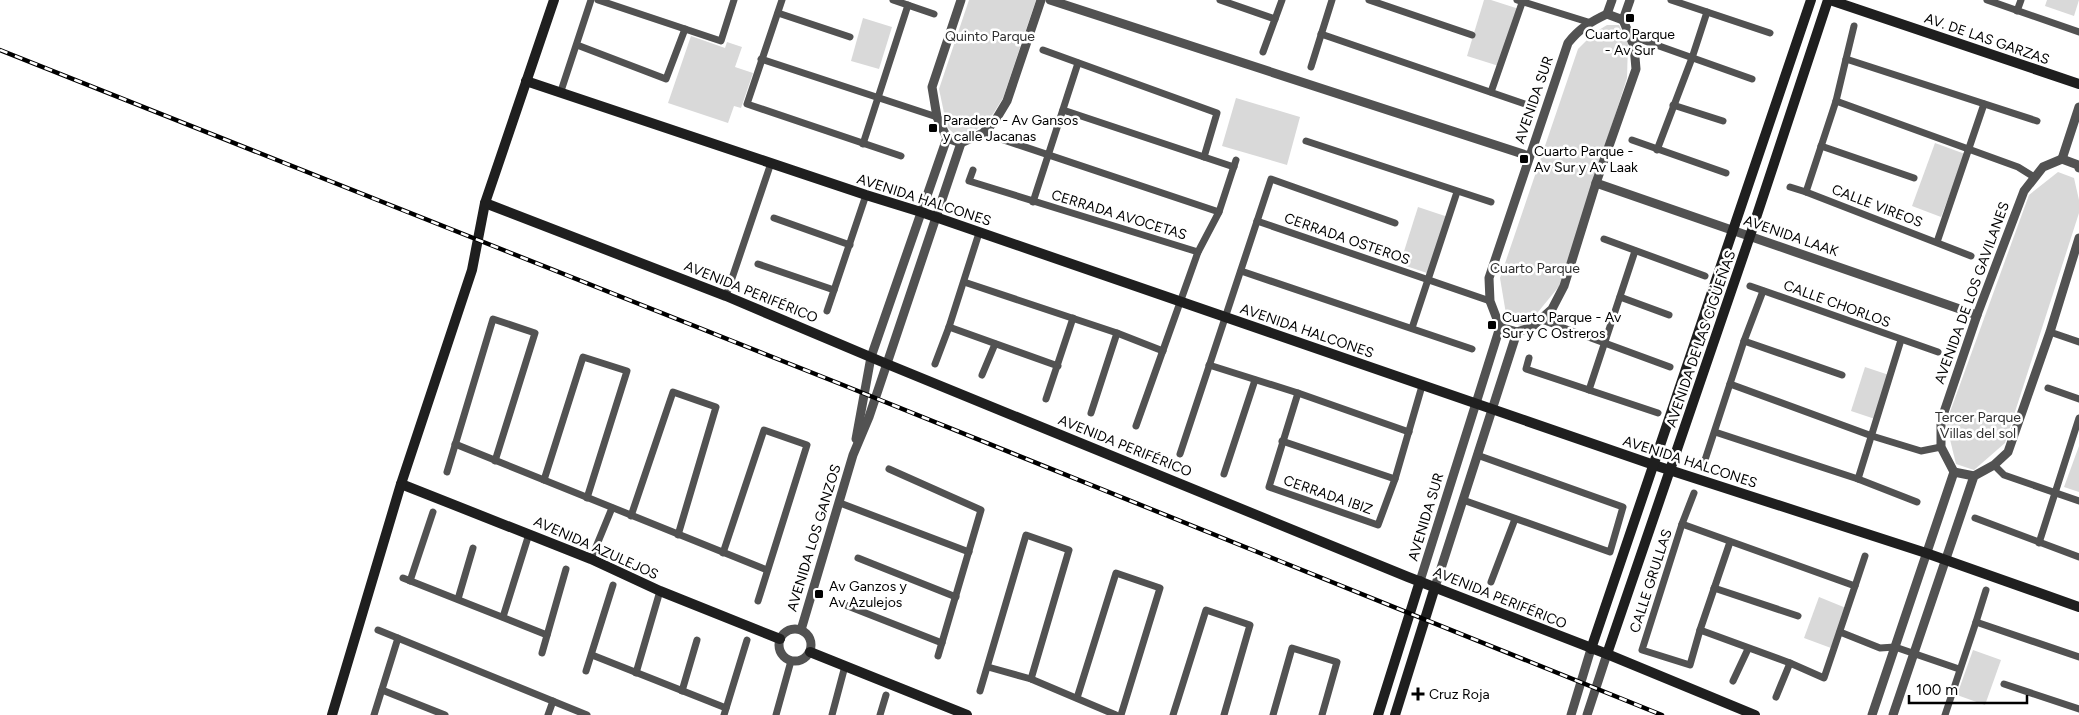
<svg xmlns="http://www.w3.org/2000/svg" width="2079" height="715" font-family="Figtree,sans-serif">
  <rect width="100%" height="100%" fill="#fff"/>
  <!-- green -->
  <g fill="#d9d9d9">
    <path d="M969,0h67l-33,98 -10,16 -20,19 -7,3 -12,-2 -7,-7 -8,-38z"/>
    <path d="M1484,0h7l28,9 -17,58 -35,-11z"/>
    <path d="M2047,0h32l-5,16 -29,-10z"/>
    <path d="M863,18l29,9 -13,42 -28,-8z"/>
    <path d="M1607,25h12l9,18 -1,35 -66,206 -32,39 -8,3 -9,-3 -6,-9 -6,-36 78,-229 16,-16z"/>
    <path d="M691,36l34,12 2,-6 15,5 -7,20 18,6 -12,35 -7,-2 -6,17 -60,-20z"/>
    <path d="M1236,98l64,19 -13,48 -65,-19z"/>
    <path d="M1935,143l30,11 -24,63 -29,-11z"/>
    <path d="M2058,172l16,6 5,22v13l-74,230 -31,27 -18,-6 -10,-41 83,-228z"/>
    <path d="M1418,207l30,10 -18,57 -30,-10z"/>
    <path d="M1865,367l27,9 -14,44 -27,-9z"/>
    <path d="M2079,446v46l-15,-5z"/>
    <path d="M1819,597l27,11 -15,40 -27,-10z"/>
    <path d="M1973,650l28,10 -16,45 -28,-10z"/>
  </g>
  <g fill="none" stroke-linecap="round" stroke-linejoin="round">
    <!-- minor -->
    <g stroke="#525252" stroke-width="7">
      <path d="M598,0l123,41 13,-41"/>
      <path d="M782,0l-35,104 154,52"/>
      <path d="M893,0l41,14"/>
      <path d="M1220,0l55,19"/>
      <path d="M1369,0l103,35"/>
      <path d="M1517,0l71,22"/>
      <path d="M1671,0l99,33"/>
      <path d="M1987,0l92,32"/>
      <path d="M2017,11l4,-11"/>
      <path d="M778,13l72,24"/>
      <path d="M1321,34l204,70"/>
      <path d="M1631,36l121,43"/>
      <path d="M577,45l89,34 19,-50"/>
      <path d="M1043,50l174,63 -13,44"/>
      <path d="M1263,52l19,-52"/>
      <path d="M761,59l176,58"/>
      <path d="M1846,59l8,-33"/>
      <path d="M1311,67l21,-67"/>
      <path d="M561,91l30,-91"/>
      <path d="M1491,92l32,-92"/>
      <path d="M1836,101l182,66 16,10"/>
      <path d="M1673,105l50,16"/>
      <path d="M1063,110l171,57"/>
      <path d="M983,133l236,79"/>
      <path d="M1632,140l94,33"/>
      <path d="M1306,141l185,61"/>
      <path d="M863,144l45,-139"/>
      <path d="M1821,146l93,32"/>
      <path d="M1657,150l35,-92 15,-46"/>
      <path d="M973,170l-4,11 229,71"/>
      <path d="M1790,187l16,5"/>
      <path d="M1033,202l45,-139"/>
      <path d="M774,218l76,27"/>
      <path d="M1257,221l233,80"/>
      <path d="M1604,239l101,37"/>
      <path d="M1937,242l47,-138"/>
      <path d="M1971,256l-165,-64 30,-91 10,-42 191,62"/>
      <path d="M758,264l76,26"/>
      <path d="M1241,271l231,78"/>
      <path d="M964,282l153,51 46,18"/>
      <path d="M1750,286l188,66"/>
      <path d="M726,296l45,-133"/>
      <path d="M1620,297l49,18"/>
      <path d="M827,311l39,-116"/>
      <path d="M1542,320l128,47"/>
      <path d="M949,327l109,39"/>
      <path d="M1412,328l45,-136"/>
      <path d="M2050,332l29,10"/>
      <path d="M1744,341l98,34"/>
      <path d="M1529,358l-3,11 132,44"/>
      <path d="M935,364l14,-37 30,-94"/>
      <path d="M1209,365l89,28 111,39"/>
      <path d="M982,375l13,-31"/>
      <path d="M1730,384l142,52 49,15 20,-4"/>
      <path d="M2048,388l31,11"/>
      <path d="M1589,390l46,-139"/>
      <path d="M1298,393l-29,94 109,38 17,-46 27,-93"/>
      <path d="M1046,399l27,-81"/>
      <path d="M1091,413l26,-80"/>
      <path d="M1136,426l62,-174 21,-40 17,-52"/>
      <path d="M1715,432l143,47 59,23"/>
      <path d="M1282,441l113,38"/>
      <path d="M455,444l312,126"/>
      <path d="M1180,454l91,-275 124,44"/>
      <path d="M1704,463l40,-122 19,-50"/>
      <path d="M1994,465l10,10 75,26"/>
      <path d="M889,469l92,41 -43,146"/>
      <path d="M447,472l46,-153 42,14 -40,128"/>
      <path d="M1224,474l31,-94"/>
      <path d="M1858,479l43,-139"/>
      <path d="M544,480l39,-123 44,14 -40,127"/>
      <path d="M1463,500l147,52 13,-45 -146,-52"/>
      <path d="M840,503l129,49"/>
      <path d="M631,516l42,-124 43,15 -38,128"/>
      <path d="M1975,518l104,39"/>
      <path d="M1682,524l173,62 -31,92 -34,-15 -90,-33 -10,35 -48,-15z"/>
      <path d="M1682,524l12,-31"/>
      <path d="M2039,543l40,-125"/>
      <path d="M723,553l41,-123 43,15 -49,156"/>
      <path d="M858,558l98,39"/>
      <path d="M591,559l21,-51"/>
      <path d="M403,578l144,57"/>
      <path d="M410,581l23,-69"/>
      <path d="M1491,582l24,-63"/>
      <path d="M1855,586l10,-30"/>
      <path d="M1714,588l84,28"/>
      <path d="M458,599l15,-51"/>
      <path d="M835,601l107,42"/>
      <path d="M503,617l26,-83"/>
      <path d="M1976,622l10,-32"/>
      <path d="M378,630l209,85"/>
      <path d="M1700,630l30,-88"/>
      <path d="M1840,632l40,16 15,-1 64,22"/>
      <path d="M542,653l24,-84"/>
      <path d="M592,655l134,53"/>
      <path d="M988,667l43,12 85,36"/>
      <path d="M586,671l27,-86"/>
      <path d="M636,673l24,-82"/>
      <path d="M1733,681l15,-32"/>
      <path d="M2004,684l75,25"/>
      <path d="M382,690l63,25"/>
      <path d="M682,691l15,-51"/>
      <path d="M980,691l46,-156 43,15 -38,129"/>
      <path d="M1776,697l14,-34"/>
      <path d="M1077,698l39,-125 44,15 -39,127"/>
      <path d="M374,715l24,-77"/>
      <path d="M548,715l5,-14"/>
      <path d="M724,715l23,-75"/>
      <path d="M776,715l15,-54"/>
      <path d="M832,715l13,-49"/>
      <path d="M880,715l6,-20"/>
      <path d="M1173,715l33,-105 44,15 -26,90"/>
      <path d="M1273,715l19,-67 45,14 -15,53"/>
      <path d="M1945,715l31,-93 103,35"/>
    </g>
    <!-- tertiary -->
    <g stroke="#525252" stroke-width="9">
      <path d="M961,0l-29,87 5,30 10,21 14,5 22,-10 12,-12 12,-20 34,-101"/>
      <path d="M1050,0l479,156"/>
      <path d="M1607,14l5,-14"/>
      <path d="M2062,159l17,-52"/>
      <path d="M1596,183l381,132"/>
      <path d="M1500,327l17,5 15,-5 20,-18 12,-23 32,-103 40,-114 -2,-23 -11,-26 7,-20"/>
      <path d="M856,439l15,-82 76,-219"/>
      <path d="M1954,472l20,4"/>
      <path d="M1420,581l80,-254 -10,-26 -1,-23 79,-235c11,-14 22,-21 39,-29l16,6"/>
      <path d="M1435,587l82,-255"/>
      <circle cx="795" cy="645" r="16"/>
      <path d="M801,630l52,-175 16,-38 92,-274"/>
      <path d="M1571,715l20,-66"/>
      <path d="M1587,715l20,-61"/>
      <path d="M1872,715l82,-243 -13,-25v-26l36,-106 47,-124 19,-24 19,-8 16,6 1,3"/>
      <path d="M1893,715l81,-239 20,-11 14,-13 42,-120 29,-94"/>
    </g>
    <!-- secondary -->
    <g stroke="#1f1f1f" stroke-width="10">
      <path d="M1830,0l249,84"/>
      <path d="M526,81l340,114 55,17 733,253 272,88 153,54"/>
      <path d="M485,203l241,93 161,68 521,213 199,77 148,61"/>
      <path d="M401,484l190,75 69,32 120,48"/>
      <path d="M1591,649l220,-649"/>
      <path d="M810,652l157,63"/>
      <path d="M1607,654l143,-418 78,-236"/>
      <path d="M332,715l69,-231 71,-214 13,-67 69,-203"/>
      <path d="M1378,715l42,-134"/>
      <path d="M1395,715l40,-128"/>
    </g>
    <!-- rail casing -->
    <g stroke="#000" stroke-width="4.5">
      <path id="rail" d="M0,50l843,335 819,330"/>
    </g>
    <!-- rail -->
    <use href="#rail" stroke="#fff" stroke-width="2.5" stroke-dasharray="8" stroke-linecap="butt"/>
  </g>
  <!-- markers -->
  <g fill="#000" stroke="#fff" stroke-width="2">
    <rect x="1625" y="13" width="10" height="10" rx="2.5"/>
    <rect x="928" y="123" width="10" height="10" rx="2.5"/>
    <rect x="1519" y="154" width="10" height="10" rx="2.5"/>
    <rect x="1487" y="320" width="10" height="10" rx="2.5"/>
    <rect x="814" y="589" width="10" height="10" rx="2.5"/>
    <path d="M1415.5 686.5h5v5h5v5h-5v5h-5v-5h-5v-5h5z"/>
  </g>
  <g text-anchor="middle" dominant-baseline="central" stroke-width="5" stroke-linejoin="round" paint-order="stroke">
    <!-- poi labels -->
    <g font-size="14" fill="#000" stroke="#fff" text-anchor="start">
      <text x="1630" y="34" text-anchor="middle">Cuarto Parque<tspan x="1630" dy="16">- Av Sur</tspan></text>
      <text x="943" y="120">Paradero - Av Gansos<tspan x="943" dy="16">y calle Jacanas</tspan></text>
      <text x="1534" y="151">Cuarto Parque -<tspan x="1534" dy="16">Av Sur y Av Laak</tspan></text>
      <text x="1502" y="317">Cuarto Parque - Av<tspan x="1502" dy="16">Sur y C Ostreros</tspan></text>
      <text x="829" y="586">Av Ganzos y<tspan x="829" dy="16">Av Azulejos</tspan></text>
      <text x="1429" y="694">Cruz Roja</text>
    </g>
    <!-- park labels -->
    <g font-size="14" fill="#303030" stroke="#fff">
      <text x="990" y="36">Quinto Parque</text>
      <text x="1535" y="268">Cuarto Parque</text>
      <text x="1978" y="417">Tercer Parque<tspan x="1978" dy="16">Villas del sol</tspan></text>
    </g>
    <!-- street labels -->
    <g font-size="14" fill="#000" stroke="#fff">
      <text transform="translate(1987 39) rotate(19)">AV. DE LAS GARZAS</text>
      <text transform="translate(1534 100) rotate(-71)">AVENIDA SUR</text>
      <text transform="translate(924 200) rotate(18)">AVENIDA HALCONES</text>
      <text transform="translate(1877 206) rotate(21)">CALLE VIREOS</text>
      <text transform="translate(1119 215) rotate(17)">CERRADA AVOCETAS</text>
      <text transform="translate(1791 236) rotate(19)">AVENIDA LAAK</text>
      <text transform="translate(1347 239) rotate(19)">CERRADA OSTEROS</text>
      <text transform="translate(751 292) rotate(22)">AVENIDA PERIFÉRICO</text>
      <text transform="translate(1972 293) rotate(-70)">AVENIDA DE LOS GAVILANES</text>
      <text transform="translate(1837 304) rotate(20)">CALLE CHORLOS</text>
      <text transform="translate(1307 331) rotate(19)">AVENIDA HALCONES</text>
      <text transform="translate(1701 339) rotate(-71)">AVENIDA DE LAS CIGÜEÑAS</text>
      <text transform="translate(1125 446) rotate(22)">AVENIDA PERIFÉRICO</text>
      <text transform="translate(1690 462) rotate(18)">AVENIDA HALCONES</text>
      <text transform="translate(1328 495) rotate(19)">CERRADA IBIZ</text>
      <text transform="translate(1426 517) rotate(-73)">AVENIDA SUR</text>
      <text transform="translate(814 538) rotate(-73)">AVENIDA LOS GANZOS</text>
      <text transform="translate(596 548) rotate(24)">AVENIDA AZULEJOS</text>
      <text transform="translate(1651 581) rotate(-72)">CALLE GRULLAS</text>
      <text transform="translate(1500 598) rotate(22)">AVENIDA PERIFÉRICO</text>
    </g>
  </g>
  <!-- scale -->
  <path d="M1909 695v8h118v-8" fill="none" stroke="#000000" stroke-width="2.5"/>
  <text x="1916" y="695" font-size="15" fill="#000000" stroke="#ffffff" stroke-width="4" paint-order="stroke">100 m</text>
</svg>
